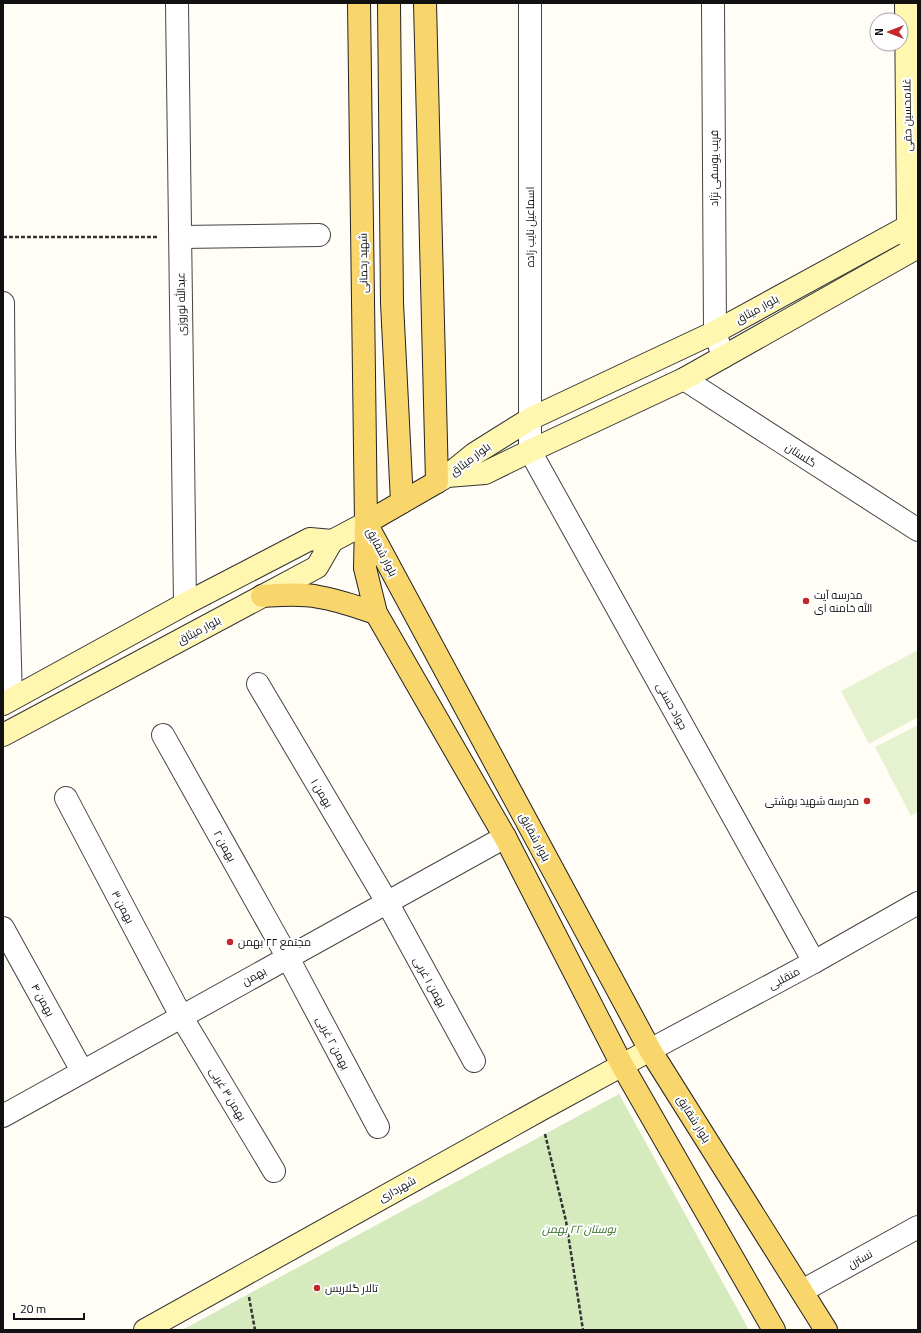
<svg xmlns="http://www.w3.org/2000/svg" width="921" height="1333" font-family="Georgia,Cairo,serif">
  <rect width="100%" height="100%" fill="#fffdf5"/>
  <!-- green -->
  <path fill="#d5ebbd" d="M619,1094l130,236h-567z"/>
  <!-- pitch -->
  <g fill="#e6f2cf">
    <path d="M918,650v67l-49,27 -28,-53z"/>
    <path d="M918,725v87l-7,4 -36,-69z"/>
  </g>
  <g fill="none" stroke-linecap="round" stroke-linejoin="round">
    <!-- minor casing -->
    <g stroke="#444" stroke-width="24">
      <g id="minor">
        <path d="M177,3l8,601"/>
        <path d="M530,3v448l284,511"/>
        <path d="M713,3l2,329 8,25"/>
        <path d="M181,237l138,-2"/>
        <path d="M3,303l1,144 7,252"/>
        <path d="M258,684l129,218 87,159"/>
        <path d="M163,735l125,223 90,169"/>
        <path d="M66,798l115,218 93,155"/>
        <path d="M3,928l79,143"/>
        <path d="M3,1116l502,-279"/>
        <path d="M802,1291l116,-64"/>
      </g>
    </g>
    <!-- tertiary casing -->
    <g stroke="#444" stroke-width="24">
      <g id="tertiary">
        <path d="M684,379l234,151"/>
        <path d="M650,1050l164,-88 104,-59"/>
      </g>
    </g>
    <!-- secondary casing -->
    <g stroke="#333" stroke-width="24">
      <g id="secondary">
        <path d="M906,3l2,224 2,13"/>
        <path d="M447,476l38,-3 45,-22 154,-72 234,-132"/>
        <path d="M437,482l10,-6 27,-22 56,-35 185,-87 203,-111"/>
        <path d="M332,541l34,-18"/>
        <path d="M3,704l182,-100 125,-65 22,2"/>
        <path d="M3,735l314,-168 15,-26"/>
        <path d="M145,1330l395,-220 110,-60"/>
      </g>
    </g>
    <!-- primary casing -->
    <g stroke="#222" stroke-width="24">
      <g id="primary">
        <path d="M359,3l7,520 -1,45 11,45 129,224 117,228 152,265"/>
        <path d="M389,3l3,300 10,199"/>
        <path d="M366,523l71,-41 -12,-479"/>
        <path d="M367,525l283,525 176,280"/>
        <path d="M262,596c19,-1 38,-3 57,1 19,3 38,10 57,16"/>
      </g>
    </g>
    <!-- path -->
    <g stroke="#333" stroke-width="2.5" stroke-dasharray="4 2" stroke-linecap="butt">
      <path d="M3,237h155"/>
      <path d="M545,1134l21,87 17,109"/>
      <path d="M249,1297l6,33"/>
    </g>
    <!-- minor -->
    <use href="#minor" stroke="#fff" stroke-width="22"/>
    <!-- tertiary -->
    <use href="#tertiary" stroke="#fff" stroke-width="22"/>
    <!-- secondary -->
    <use href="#secondary" stroke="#fff6b0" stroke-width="22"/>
    <!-- primary -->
    <use href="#primary" stroke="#f9d66b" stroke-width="22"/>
  </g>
  <!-- markers -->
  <g fill="#c4262e" stroke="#fff" stroke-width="1.5">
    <circle cx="806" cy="601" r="4"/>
    <circle cx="867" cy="801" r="4"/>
    <circle cx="230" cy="942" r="4"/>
    <circle cx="317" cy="1288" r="4"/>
  </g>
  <g text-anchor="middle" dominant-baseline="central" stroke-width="4" stroke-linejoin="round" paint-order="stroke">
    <!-- street labels -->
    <g font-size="11" fill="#111" stroke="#fff">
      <text transform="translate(907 115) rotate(-91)">غلامحسین حقی</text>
      <text transform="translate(714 168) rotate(-90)">فریب یوسفی نژاد</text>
      <text transform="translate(530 227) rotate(-90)">اسماعیل نایب زاده</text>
      <text transform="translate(363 263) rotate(-91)">شهید رحمانی</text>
      <text transform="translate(181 304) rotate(-91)">عبدالله نوروزی</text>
      <text transform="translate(757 309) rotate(-29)">بلوار میثاق</text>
      <text transform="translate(801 455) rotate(33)">گلستان</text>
      <text transform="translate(470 459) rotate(-37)">بلوار میثاق</text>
      <text transform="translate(382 552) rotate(62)">بلوار شقایق</text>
      <text transform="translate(199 630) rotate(-28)">بلوار میثاق</text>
      <text transform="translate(672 706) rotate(61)">جواد حسنی</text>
      <text transform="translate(322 793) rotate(59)">بهمن ۱</text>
      <text transform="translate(535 837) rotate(62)">بلوار شقایق</text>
      <text transform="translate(225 846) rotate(61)">بهمن ۲</text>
      <text transform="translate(123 907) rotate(62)">بهمن ۳</text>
      <text transform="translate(254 976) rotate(-29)">بهمن</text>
      <text transform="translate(784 978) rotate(-28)">منقلبی</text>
      <text transform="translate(430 982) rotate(61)">بهمن ۱ غربی</text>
      <text transform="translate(43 1000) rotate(61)">بهمن ۴</text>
      <text transform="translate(333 1043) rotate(62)">بهمن ۲ غربی</text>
      <text transform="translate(228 1094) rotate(59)">بهمن ۳ غربی</text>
      <text transform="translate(694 1119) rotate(58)">بلوار شقایق</text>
      <text transform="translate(397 1189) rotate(-29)">شهرداری</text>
      <text transform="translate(860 1259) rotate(-29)">نسترن</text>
    </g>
    <!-- poi labels -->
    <g font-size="11" fill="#111" stroke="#fff" text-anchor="start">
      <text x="814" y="595">مدرسه آیت<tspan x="814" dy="13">الله خامنه ای</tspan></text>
      <text x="859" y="801" text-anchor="end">مدرسه شهید بهشتی</text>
      <text x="238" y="942">مجتمع ۲۲ بهمن</text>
      <text x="325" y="1288">تالار گلاریس</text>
    </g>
    <!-- park labels -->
    <g font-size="11" font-style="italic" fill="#2f6b1f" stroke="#fff">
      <text x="579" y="1229">بوستان ۲۲ بهمن</text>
    </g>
  </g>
  <!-- border -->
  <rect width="921" height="1333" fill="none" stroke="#111111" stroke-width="8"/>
  <!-- north arrow -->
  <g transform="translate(889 32) rotate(270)"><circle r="19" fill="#ffffff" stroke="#a0a0a0"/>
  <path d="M0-3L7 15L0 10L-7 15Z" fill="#c4262e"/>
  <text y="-6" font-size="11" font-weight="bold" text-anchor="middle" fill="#111111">N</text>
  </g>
  <!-- scale -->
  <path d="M14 1313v6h70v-6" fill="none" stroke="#111111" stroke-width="2"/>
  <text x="20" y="1313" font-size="12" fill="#111111" stroke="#ffffff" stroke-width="3" paint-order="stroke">20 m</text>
</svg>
